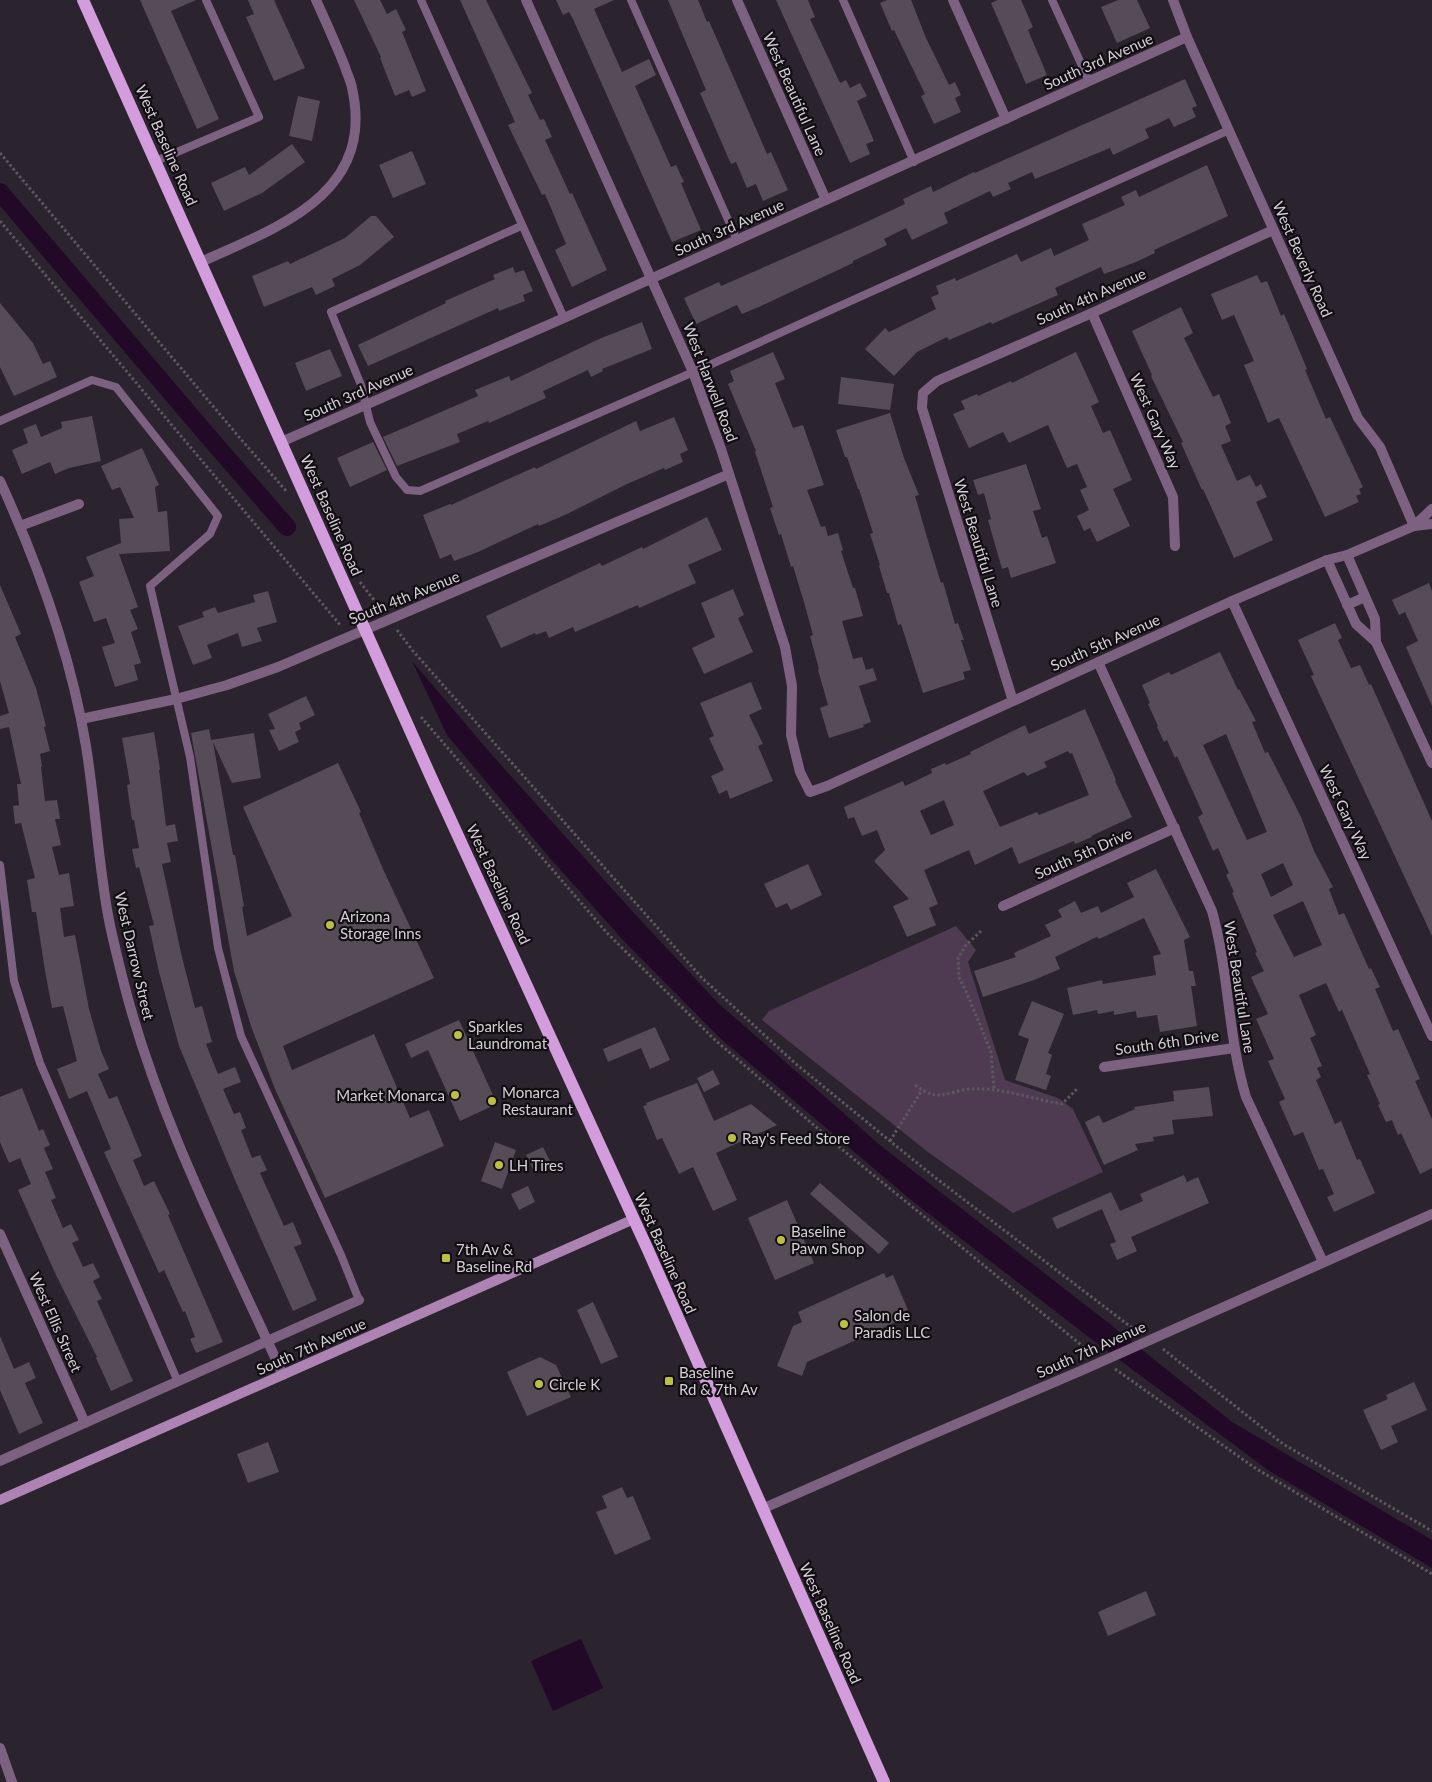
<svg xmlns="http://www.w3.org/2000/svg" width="1432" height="1782" font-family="Lato,sans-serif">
  <rect width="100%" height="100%" fill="#2b232d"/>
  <!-- green -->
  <path fill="#4e3b52" d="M956,926l20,24 -8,12 37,118 53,18 15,11 30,63 -90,41 -85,-61 -166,-132 7,-9z"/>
  <!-- water -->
  <g fill="#220927">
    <path d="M412,661l80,94 140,156 86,92 163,143 230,179 121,97 200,118v28l-164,-98 -174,-129 -183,-141 -191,-162 -97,-98 -74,-83 -102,-122z"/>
    <path d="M581,1639l22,49 -50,23 -22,-50z"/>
  </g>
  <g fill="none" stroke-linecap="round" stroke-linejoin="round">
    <!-- canal -->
    <path stroke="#220927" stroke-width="18" d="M0,192l214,251 73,84"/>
  </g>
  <!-- building -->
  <g fill="#564c58" fill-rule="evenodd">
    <path d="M140,0h56l-25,11 48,108 -22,10z"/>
    <path d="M248,0h26l31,68 -31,13 -28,-64 8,-3z"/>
    <path d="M354,0h26l7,14 9,-5 10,21 -4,2 24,59 -14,6 -3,-7 -14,6 -15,-38 1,-1z"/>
    <path d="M460,0h26l46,93 -4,2 12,25 4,-1 8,18 -7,3 25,54 2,-1 35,77 -35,17 -17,-37 11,-6 -21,-50 -3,1 -34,-70 7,-3z"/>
    <path d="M556,0h58l-20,9 28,63 27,-13 7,16 -21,11 36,81 5,-2 8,17 -3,1 20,47 -29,12 -99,-223 -4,-7 -6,3z"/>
    <path d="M668,0h30l9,22 2,-1 58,133 4,-2 17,38 -25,11 -7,-17 -9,4 -11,-26 -5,2 -31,-71 6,-3z"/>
    <path d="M776,0h32l7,17 -5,2 30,64 6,-3 4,8 10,-5 7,13 -10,5 17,40 -8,3 4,10 -20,9z"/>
    <path d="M887,0h24l15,38 23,47 6,-3 6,13 -6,3 6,14 -27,12 -13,-28 4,-2 -31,-64 -2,1 -12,-28z"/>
    <path d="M998,0h23l12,27 -5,3 19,45 -21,9 -35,-81z"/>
    <path d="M1118,0h19l13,28 -33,15 -16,-36z"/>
    <path d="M1185,79l12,27 -5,2 4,9 -22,10 -5,-9 -12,6 -12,5 4,9 -36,17 -3,-7 -75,31 -3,-7 -24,11 3,6 -18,8 -3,-6 -46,22 4,10 -36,17 -6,-12 -22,11 3,6 -34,16v2l-92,43 -19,8 -5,-9 -41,19 -12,-26 35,-16 2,4 139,-61 45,-21 -2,-5 28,-13 2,6 41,-20 1,1z"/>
    <path d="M298,96l22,5 -8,40 -23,-5z"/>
    <path d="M292,144l13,18 -43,31 -38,18 -13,-28 34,-16 4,8z"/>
    <path d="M412,151l14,33 -33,14 -14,-33z"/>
    <path d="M1207,165l21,51 -74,34 1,3 -19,9 -32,12 -3,-7 -46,21 3,7 -66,29 -1,-2 -42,18 -2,-3 -30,15 -23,24 -29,-27 20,-21 4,4 47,-23 -5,-12 8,-3 -3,-8 19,-8 1,3 61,-27 4,8 30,-14 3,8 35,-16 -7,-16 43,-19 -4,-8 15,-7 3,7z"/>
    <path d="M371,216h5l18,21 -34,28 -28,14 3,7 -19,9 -4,-8 -48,20 -12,-31 36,-15 2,3 55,-26z"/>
    <path d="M513,267l2,6 9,-3 9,21 -10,4 2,6 -26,10 -1,-3 -130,58 -10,-21 88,-42 -1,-2 50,-22 -2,-4z"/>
    <path d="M1257,275l4,8 6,-2 14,35 3,-2 23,55 -2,1 21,49 4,-2 33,70 -4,2 2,5 -5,2 3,6 -34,15 -46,-99 -11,5 -24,-58 10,-4 -20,-46 -12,5 -11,-26z"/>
    <path d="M0,303l33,40 10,21 7,-3 7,16 -43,19 -14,-29z"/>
    <path d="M1181,307l12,26 -9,5 29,59 6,-3 12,29 -6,3 6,15 -10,4 16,36 13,-6 6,12 5,-3 6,13 -11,5 17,38 -39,18 -31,-69 -1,1 -21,-47 2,-1 -32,-66 1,-1 -20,-44z"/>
    <path d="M642,322l10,27 -50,20 1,2 -12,6 -3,-7 -45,21 3,7 -57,25 -1,-2 -31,13 3,8 -63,24 -14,-29 95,-41 -3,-6 34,-14 2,5 88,-42z"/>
    <path d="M330,349l12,27 -36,15 -11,-28z"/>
    <path d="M773,352l12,27 -10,4 18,45 10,-3 21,60 -17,5 14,37 4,-1 3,10 10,-3 5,17 -2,1 12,37h2l8,28 -21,5 11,38 9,-2 4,13 7,-2 4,12 -18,6 12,36 -8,3 1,2 -35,11 -9,-30 8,-3 -10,-35 1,-1 -9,-33 3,-1 -9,-33 -11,-36 -2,1 -10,-33 -2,1 -9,-27 3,-1 -18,-55 1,-1 -28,-67 6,-3 -4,-10z"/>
    <path d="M1076,352l23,50 -8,4 12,27 7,-3 22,50 -19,9 17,37 -33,16 -7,-14 -6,3 -7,-15 12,-6 -9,-20 7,-3 -10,-23 -10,4 -19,-43 -39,18 -6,-11 -34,16 -16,-34 12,-5 -4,-8 16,-7 1,2 33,-15 1,2z"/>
    <path d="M841,377l53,7 -4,26 -52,-6z"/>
    <path d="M890,413l14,45 15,37 -4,1 14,48 12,39 2,-1 12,42 3,-1 6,17h-3l10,30 -8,2 2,7 -42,14 -22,-69 -3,1 -9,-32h-2l-8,-27 1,-1 -10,-31 3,-1 -14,-44h-1l-11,-32h-2l-9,-27z"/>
    <path d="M92,416l9,45 -32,7 -14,6 -5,-12 -28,12 -10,-24 16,-7 -5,-14 13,-5 5,13 21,-9 -1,-6z"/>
    <path d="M674,417l14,33 -8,4 3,8 -18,8 -1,-2 -37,16 -62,31 -26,11 -1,-2 -60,28 -24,9 -3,-7 -11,5 -17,-44 27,-11 1,1 84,-38 1,2 100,-48 4,10z"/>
    <path d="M373,442l14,28 -37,17 -13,-29z"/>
    <path d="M142,448l17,37 -4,2 3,25 9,-1 3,40 -51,3 19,53 -8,3 8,19 -7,3 10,31 -7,2 4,15 -23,7 -13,-40 13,-4 -9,-25 -12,4 -15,-40 15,-6 -8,-19 35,-14 -2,-24 15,-1 -14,-31 -8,3 -11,-24z"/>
    <path d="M1026,464l15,45 -8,2 9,27 5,-2 9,27 -45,15 -3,-11 -6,2 -14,-49 3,-1 -7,-26 -6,2 -5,-15z"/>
    <path d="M707,517l15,33 -34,15 8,18 -57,25 -1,-3 -63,27 -2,-5 -24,11 -3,-7 -10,4 -1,-2 -34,15 -15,-32 114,-53 2,3 40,-19 1,2z"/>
    <path d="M1429,583l3,8v115l-26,-59 12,-6 -13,-29 -6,3 -7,-15z"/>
    <path d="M0,585l21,49 -6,3 21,51 10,38 -2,1 6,24 -10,3 2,12 -1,1 4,34 12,-1 3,19h-5l6,26 -9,2 7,28 10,-2 5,33 -14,2 4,29 11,-2 14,74 12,42 8,18 -11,5 11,25 8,-3 25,60 -9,4 11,26 10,-5 16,33 -2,1 55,127 -27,11 -6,-14 5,-2 -10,-26 -2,1 -19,-42 -5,3 -55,-121 7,-3 -24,-58 -18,8 -12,-30 20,-8 -14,-55 -11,2 -7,-37 -9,-59h-4l-5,-32 8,-2 -14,-55 -6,1 -2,-18 6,-1 -2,-21h4l-12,-57 -9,2v-13l9,-3 -9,-32z"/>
    <path d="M733,589l11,26 -6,3 15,34 -49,22 -12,-26 23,-11 -14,-34z"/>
    <path d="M268,591l9,31 -20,6 5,13 -20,6 -4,-14 -31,12 5,13 -19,7 -15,-39 26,-9 -2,-5 13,-5 3,6 37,-11 -2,-7z"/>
    <path d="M1335,623l7,15 -4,2 13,28 9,-3 9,20 2,-1 61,137v115l-121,-260 3,-1 -16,-35z"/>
    <path d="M1220,652l18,38 1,-1 17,32 -4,1 13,31 3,-1 33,65 13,34 19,36 -4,2 10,26 5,-2 25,56 2,-1 9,19 -5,2 18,42 5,-2 22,50 -5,2 17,38v49l-12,6 -19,-41 -3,2 -6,-15 -6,2 -8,-17 2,-1 -13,-29 3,-1 -28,-64 -3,2 -13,-29 -27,12 17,40 -6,3 12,28 -5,2 4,9 -5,3 19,44 6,-3 16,39 3,-1 15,34 -41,19 -7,-15 7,-3 -11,-25 -4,1 -16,-38 -9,4 -15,-34 6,-3 -17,-38 6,-2 -18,-40 12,-5 -17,-37 13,-6 -9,-18 2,-1 -25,-59 2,-1 -8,-17 3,-2 -11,-25 -5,3 -15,-34 5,-3 -26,-58 -2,2 -8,-18 -3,2 -7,-15 1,-1 -10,-22 2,-1 -8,-18 27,-13 2,3zM1226,734l41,98 -20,8 -44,-95zM1283,863l10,22 -22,12 -10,-23zM1303,901l19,44 -28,12 -21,-42z"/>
    <path d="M751,682l11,27 -13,6 14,29 -5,2 15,35 -43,18 -3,-9 -8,4 -8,-18 13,-6 -15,-32 5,-2 -14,-33z"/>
    <path d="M306,696l9,19 -16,8 2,6 -6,3 4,10 -20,9 -10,-21 6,-1 -7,-15z"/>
    <path d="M1085,709l31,71 -1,1 17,36 -41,19 1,1 -17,7 -1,-3 -55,23 -7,-17 -37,18 -6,-15 -45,20 14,34 -9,4 7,17 -29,12 -14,-31 16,-7 -35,-38 11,-11 -8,-20 -15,6 -8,-19 -6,2 -4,-12 59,-26 2,5 27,-13 -1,-4 14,-6 1,2 25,-11 -1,-2 55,-27 4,9zM1068,751l2,3 2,-1 17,42 -50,20 -2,-3 -37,15 -17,-36 41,-19 3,4 20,-9 -3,-5zM944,800l10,25 -23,10 -11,-24z"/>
    <path d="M209,729l2,11 43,-7 7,45 -29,5 -19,-41 20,113h2l9,51 -2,1 5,29 45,-20 -49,-109 95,-44 23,49 -2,1 24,56 51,109 -151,68 9,24 82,-36 36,84 19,-8 15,36 -119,52 -50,-109 -24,-63 -17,-55 -43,-238z"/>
    <path d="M154,732l6,37 -1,1 7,56 9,-2 3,17 -11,2 4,19 -9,2 19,89 14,55 7,-2 10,36 -6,2 12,30 17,-7 6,15 -18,7 11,25 6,-2 6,16 -5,2 11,28 8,-3 7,15 -7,3 24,53 9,-4 9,22 -8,3 23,53 -24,11 -58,-131 -56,-134 -20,-74 -10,-46 5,-1 -15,-58 -3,1 -4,-19 7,-1 -5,-28h-2l-5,-35 3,-1 -8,-46z"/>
    <path d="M808,864l14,31 -31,15 -4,-7 -11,5 -12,-24z"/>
    <path d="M1156,869l34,68 -6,3 5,31h4l3,15h-5l6,40 -37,6 -3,-17 -20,3 -1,-7 -22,4v-4l-16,3 -1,-4 -24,5 -6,-27 35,-8 1,4 53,-9 -3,-19 8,-2 -17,-36 -45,21 -2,-2 -42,20 5,12 -26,11 -51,17 -9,-26 42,-14 -2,-4 37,-17 -6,-11 17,-8 -4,-7 17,-9 6,12 17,-7 3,7 33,-16 -7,-14z"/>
    <path d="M1032,1001l32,13 -16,39 4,2 -6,19 5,2 -5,14 -31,-10 14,-41 -11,-4z"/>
    <path d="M459,1020l38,84 -37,17 -32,-71 -17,8 -6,-14z"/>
    <path d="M655,1027l15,33 -20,9 -9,-21 -33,14 -5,-13z"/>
    <path d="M713,1070l7,14 -16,8 -7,-14z"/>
    <path d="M697,1083l17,38 37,-17 26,21 -61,28 21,47 -24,11 -20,-44 -14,7 -17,-36 -5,2 -14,-34 4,-1 -1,-2z"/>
    <path d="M1209,1087l4,29 -41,4 2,14 -21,3 1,4 -19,3 3,6 -34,15 -19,-43 14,-7 4,8 32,-14 -1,-2 40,-6 -1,-10z"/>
    <path d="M22,1088l17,43 4,-2 7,16 -6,3 9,21 -8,3 11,26 -5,2 12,28 8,-4 8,16 -7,3 11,24 10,-4 7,14 -7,4 9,18 -5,2 36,80 -22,10 -15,-33 1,-1 -41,-82 -38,-85 13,-6 -11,-26 -11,5 -9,-21v-45z"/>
    <path d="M495,1142l21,8 -14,39 -21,-8z"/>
    <path d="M543,1147l8,16 -17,8 -8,-16z"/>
    <path d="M1184,1175l3,7 11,-5 11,26 -78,34 6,14 -20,9 -7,-16 6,-2 -14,-33 -45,20 -5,-11 59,-26 9,19 23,-10 -3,-7z"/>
    <path d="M820,1183l69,60 -10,11 -69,-60z"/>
    <path d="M528,1186l7,16 -16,8 -8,-16z"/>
    <path d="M787,1200l27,63 -39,17 -27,-62z"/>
    <path d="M884,1273l2,5 7,-3 15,35 -6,2 3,6 -98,44 -5,14 -25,-10 16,-40 9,-4 -4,-10z"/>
    <path d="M593,1302l25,55 -17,7 -24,-54z"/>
    <path d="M0,1336l14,33 15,-7 7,16 -11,5 18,40 -24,11 -19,-44z"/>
    <path d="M540,1357l16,8 15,32 -44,19 -20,-44z"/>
    <path d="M1414,1382l13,28 -36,16 7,16 -17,8 -18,-40 25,-11 -2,-4z"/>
    <path d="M268,1442l11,30 -31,11 -11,-29z"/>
    <path d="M622,1487l5,11 6,-2 18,43 -36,16 -19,-43 11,-4 -5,-12z"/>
    <path d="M1146,1591l10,24 -48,21 -10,-24z"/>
  </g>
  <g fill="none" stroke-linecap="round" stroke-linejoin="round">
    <!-- path -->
    <g stroke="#5e5760" stroke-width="3" stroke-dasharray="2.5 2.5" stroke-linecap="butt">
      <path d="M0,153l239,284 48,55"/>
      <path d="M0,221l341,405"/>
      <path d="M360,582l21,27"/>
      <path d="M397,630l16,21 288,326 95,87 94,77 47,38 190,145 12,8"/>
      <path d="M421,717l186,216 108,107 129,111 247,202"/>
      <path d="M981,931l-15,14 -8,13 1,19 10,21 22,54 3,37"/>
      <path d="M915,1085c24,18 29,7 55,4 32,-2 61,10 92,15l15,-15"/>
      <path d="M890,1141l32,-51"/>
      <path d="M1163,1349l120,95 149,87"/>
      <path d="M1115,1369l140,99 177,106"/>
    </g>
    <!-- service -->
    <g stroke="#7c6280" stroke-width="8">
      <path d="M421,0l143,318"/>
      <path d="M631,0l106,240"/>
      <path d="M843,0l71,162"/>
      <path d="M1052,0l37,81"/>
      <path d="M156,161l103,-44 -53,-117"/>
      <path d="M521,226l-190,86 30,73 9,37 26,55 11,13 13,1 285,-124 524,-237"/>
      <path d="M0,421l92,-41 24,7 102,129 -8,18 -60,52 40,171 28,191 23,88 100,219 18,45"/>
      <path d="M0,865l14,116 26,82 138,319"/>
    </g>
    <!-- minor -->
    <g stroke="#7c6280" stroke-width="10">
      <path d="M526,0l167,372 28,77 64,198 7,39 -1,49 9,37 10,20 17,-6 405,-185 95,-41 20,-5 67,-29 18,-2"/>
      <path d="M737,0l89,200"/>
      <path d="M953,0l53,119"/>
      <path d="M1173,0l14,37 171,381 22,29 34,79"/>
      <path d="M201,262c77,-35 175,-68 151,-174 -1,-7 -5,-14 -7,-21 -9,-23 -19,-45 -29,-67"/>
      <path d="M1092,313l81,184 2,49"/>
      <path d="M281,442l283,-124 623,-281"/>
      <path d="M0,481c38,83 71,175 86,265 9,56 12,114 22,169 4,22 10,44 15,65 34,136 102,267 160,395"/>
      <path d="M20,526l59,-22"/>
      <path d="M1414,526l18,-17"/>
      <path d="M1347,555l28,64 1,23 56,121"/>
      <path d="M1327,560l29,64 20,18"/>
      <path d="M1232,601l200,435"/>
      <path d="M1347,605l18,-8"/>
      <path d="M1098,662l114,249c17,61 16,127 34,186l77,165"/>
      <path d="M1013,701l-91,-293 1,-15 14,-12 155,-68 181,-83"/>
      <path d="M81,719l95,-20 51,-14 51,-18 451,-193"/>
      <path d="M1003,906l172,-78"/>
      <path d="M1104,1067l130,-19"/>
      <path d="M0,1234l85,189"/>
      <path d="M0,1461l359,-161"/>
      <path d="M0,1748l12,34"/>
    </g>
    <!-- tertiary -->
    <path stroke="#7c6280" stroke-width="10" d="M762,1509l143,-63 180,-77 347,-155"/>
    <!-- secondary -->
    <path stroke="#ad83b4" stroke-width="10" d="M0,1500l634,-281"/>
    <!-- primary -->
    <path stroke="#d39cdc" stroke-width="12" d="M83,0l348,777 217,473 236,532"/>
  </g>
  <!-- markers -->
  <g fill="#bbc044" stroke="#110d12" stroke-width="2">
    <circle cx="330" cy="925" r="5"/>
    <circle cx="458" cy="1035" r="5"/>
    <circle cx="455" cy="1095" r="5"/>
    <circle cx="492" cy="1101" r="5"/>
    <circle cx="732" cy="1138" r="5"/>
    <circle cx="499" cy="1165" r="5"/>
    <circle cx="781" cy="1240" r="5"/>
    <rect x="441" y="1253" width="10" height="10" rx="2.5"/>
    <circle cx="844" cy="1324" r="5"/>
    <rect x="664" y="1376" width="10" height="10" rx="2.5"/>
    <circle cx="539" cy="1384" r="5"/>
  </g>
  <g text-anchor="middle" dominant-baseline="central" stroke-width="4.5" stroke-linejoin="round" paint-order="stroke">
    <!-- street labels -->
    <g font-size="15" fill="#d5cfd6" stroke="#110d12">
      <text transform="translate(1098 61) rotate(-24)">South 3rd Avenue</text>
      <text transform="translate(795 94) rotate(66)">West Beautiful Lane</text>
      <text transform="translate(167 145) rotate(66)">West Baseline Road</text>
      <text transform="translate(729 227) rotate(-24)">South 3rd Avenue</text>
      <text transform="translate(1303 259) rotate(66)">West Beverly Road</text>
      <text transform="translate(1091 296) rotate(-24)">South 4th Avenue</text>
      <text transform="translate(711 382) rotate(69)">West Harwell Road</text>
      <text transform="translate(358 392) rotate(-24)">South 3rd Avenue</text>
      <text transform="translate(1156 421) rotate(66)">West Gary Way</text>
      <text transform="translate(332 515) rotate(66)">West Baseline Road</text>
      <text transform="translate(979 543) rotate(73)">West Beautiful Lane</text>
      <text transform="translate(404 597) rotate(-22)">South 4th Avenue</text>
      <text transform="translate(1105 642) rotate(-24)">South 5th Avenue</text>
      <text transform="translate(1346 812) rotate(65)">West Gary Way</text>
      <text transform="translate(1083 853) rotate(-24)">South 5th Drive</text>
      <text transform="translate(499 884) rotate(65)">West Baseline Road</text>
      <text transform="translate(135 956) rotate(77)">West Darrow Street</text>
      <text transform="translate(1240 987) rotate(81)">West Beautiful Lane</text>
      <text transform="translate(1167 1042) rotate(-8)">South 6th Drive</text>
      <text transform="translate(666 1253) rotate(66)">West Baseline Road</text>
      <text transform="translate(56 1322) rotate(66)">West Ellis Street</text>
      <text transform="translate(311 1346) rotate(-24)">South 7th Avenue</text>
      <text transform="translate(1091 1349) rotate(-24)">South 7th Avenue</text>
      <text transform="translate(831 1623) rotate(66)">West Baseline Road</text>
    </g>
    <!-- poi labels -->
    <g font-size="15" fill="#d5cfd6" stroke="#110d12" text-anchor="start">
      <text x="340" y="916">Arizona<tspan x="340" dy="17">Storage Inns</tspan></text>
      <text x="468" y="1026">Sparkles<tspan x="468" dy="17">Laundromat</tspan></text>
      <text x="502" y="1092">Monarca<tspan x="502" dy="17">Restaurant</tspan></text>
      <text x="445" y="1095" text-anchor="end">Market Monarca</text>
      <text x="742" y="1138">Ray's Feed Store</text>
      <text x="509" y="1165">LH Tires</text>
      <text x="791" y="1231">Baseline<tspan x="791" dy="17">Pawn Shop</tspan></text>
      <text x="456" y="1249">7th Av &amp;<tspan x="456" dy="17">Baseline Rd</tspan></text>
      <text x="854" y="1315">Salon de<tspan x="854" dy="17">Paradis LLC</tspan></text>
      <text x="679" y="1372">Baseline<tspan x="679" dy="17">Rd &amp; 7th Av</tspan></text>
      <text x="549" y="1384">Circle K</text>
    </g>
  </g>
</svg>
